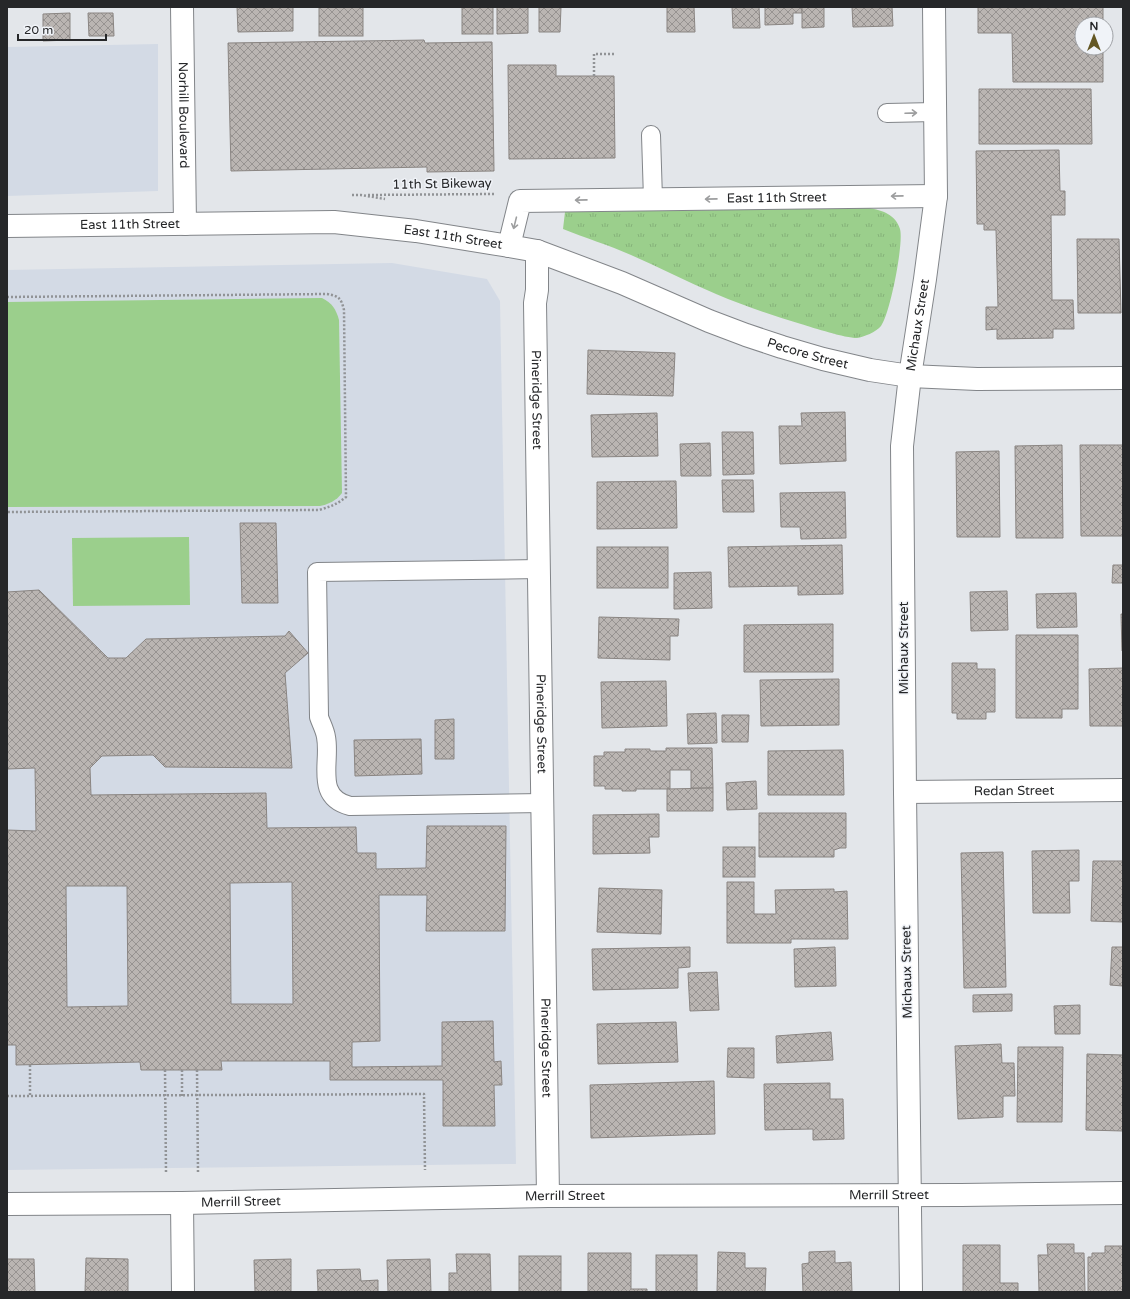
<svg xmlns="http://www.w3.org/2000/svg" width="1130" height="1299" font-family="'Varela Round',sans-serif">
  <defs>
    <pattern id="grass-tufts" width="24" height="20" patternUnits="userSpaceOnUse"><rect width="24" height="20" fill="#9bcf8c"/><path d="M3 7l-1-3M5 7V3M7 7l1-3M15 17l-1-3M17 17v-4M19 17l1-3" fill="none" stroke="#85b279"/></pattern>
    <pattern id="building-cross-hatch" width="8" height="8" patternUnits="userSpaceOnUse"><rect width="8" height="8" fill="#bab5b2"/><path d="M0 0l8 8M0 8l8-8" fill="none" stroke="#979391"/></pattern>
  </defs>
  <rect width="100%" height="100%" fill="#e3e6ea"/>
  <!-- built -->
  <g fill="#d3dae5">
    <path d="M158,44v147l-151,5v-149z"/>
    <path d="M392,263l95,16 13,22 16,863 -509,6v-900z"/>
  </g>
  <!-- grass -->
  <path fill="url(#grass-tufts)" d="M869,208c13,2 27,7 31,21 4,14 -10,85 -19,97 -5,6 -17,11 -24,12 -12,0 -43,-10 -56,-14 -29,-9 -57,-18 -85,-30 -29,-12 -57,-27 -85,-39 -22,-10 -46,-17 -68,-26l2,-17z"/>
  <!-- pitch -->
  <g fill="#9bcf8c">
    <path d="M322,298c10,5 14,11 17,22l3,173c-6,8 -13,11 -22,13l-313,1v-205z"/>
    <path d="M189,537l1,68 -117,1 -1,-68z"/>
  </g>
  <!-- building -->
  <g fill="url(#building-cross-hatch)" stroke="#8a8582" fill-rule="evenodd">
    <path d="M237,7h56v24l-55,1z"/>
    <rect x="319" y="7" width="44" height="29"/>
    <rect x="462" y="7" width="31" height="27"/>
    <path d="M497,7h31v26l-31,1z"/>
    <path d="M539,7h22l-1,25h-21z"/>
    <path d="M667,7h27l1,25h-28z"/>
    <path d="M732,7h27l1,21h-27z"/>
    <path d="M765,7h37v6h-9v11l-28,1z"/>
    <path d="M802,7h22v20l-22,1z"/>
    <path d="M852,7h40l1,19 -40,1z"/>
    <path d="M978,7h125v17h-21v24h21v34h-90l-1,-49h-34z"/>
    <path d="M70,13v27l-27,1v-27z"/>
    <path d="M88,13h25l1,23h-25z"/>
    <path d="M424,40l1,3 67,-1 2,129 -67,1v-5l-196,4 -3,-128z"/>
    <path d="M508,65h48v11h58l1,82 -106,1z"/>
    <path d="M979,89h112l1,55h-113z"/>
    <path d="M1059,150l1,41h5v24h-14l1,85h21l1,29h-21v9l-56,1v-10l-11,1v-23h12l-2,-77h-12v-6h-7l-1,-73z"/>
    <path d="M1077,239h42l2,74h-43z"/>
    <path d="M588,350l87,3 -2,43 -86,-2z"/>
    <path d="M845,412l1,49 -66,3 -1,-38h23l-1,-13z"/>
    <path d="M657,413l1,43 -66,1 -1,-42z"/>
    <path d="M722,432h31l1,42 -31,1z"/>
    <path d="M710,443l1,33h-30l-1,-32z"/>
    <path d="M1062,445l1,93h-47l-1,-92z"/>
    <path d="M1080,445h43v91h-42z"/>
    <path d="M999,451l1,86h-43l-1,-85z"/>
    <path d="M722,480h31l1,32h-31z"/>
    <path d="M676,481l1,47 -80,1v-47z"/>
    <path d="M845,492l1,46 -45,1 -1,-12h-19l-1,-34z"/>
    <path d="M240,523h36l2,80h-36z"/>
    <path d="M842,545l1,49 -45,1v-9l-69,1 -1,-40z"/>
    <rect x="597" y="547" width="71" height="41"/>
    <path d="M1113,565h10v18h-11z"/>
    <path d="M711,572l1,36 -38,1v-36z"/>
    <path d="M39,590l69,68h18l20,-19 139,-3 4,-5 19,22 -23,20 7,95 -127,-1 -12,-12 -51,1 -12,12 1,27 175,-2 1,35 89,-1 1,26h19v16l50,-1 1,-42h79l-1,105h-79l1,-36h-48l1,146 -28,1v25l90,-1v-44l51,-1 1,41 7,-1 1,24h-8l1,41h-52v-46h-113v-19h-109l1,9h-81l-1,-8 -124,3v-20h-9v-215l29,1 -1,-63 -28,1v-177zM292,882l1,122h-62l-1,-121zM66,886h61l1,120 -61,1z"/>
    <path d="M1007,591l1,39 -37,1 -1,-39z"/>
    <path d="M1076,593l1,34 -40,1 -1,-34z"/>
    <path d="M1121,614h2v37h-1z"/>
    <path d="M599,617l80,2 -1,17h-8v24l-72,-2z"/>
    <path d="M833,624v48h-89v-47z"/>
    <path d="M1016,635h62v74h-16v9h-46z"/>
    <path d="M952,663h25v6h18v43h-9v7h-29v-6h-5z"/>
    <path d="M1123,668v58h-33l-1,-57z"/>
    <path d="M839,679v46l-78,1 -1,-46z"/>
    <path d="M666,681l1,45 -65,2 -1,-46z"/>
    <path d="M716,713l1,30 -29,1 -1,-30z"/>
    <path d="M722,715h27l-1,27h-26z"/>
    <path d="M454,719v40h-19v-39z"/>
    <path d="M421,739l1,35 -67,2 -1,-36z"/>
    <path d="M666,748h46l1,40h-22v-18h-21v19h-34v2h-14v-2h-17v-3h-11v-30h10v-4h21v-3h25v2h16z"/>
    <path d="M843,750l1,45h-76v-44z"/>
    <path d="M756,781l1,28 -30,1 -1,-27z"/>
    <path d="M713,788v23h-46v-22z"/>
    <path d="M759,813h87v35h-6l-6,2v7h-75z"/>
    <path d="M659,814v23h-10l1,16 -57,1v-39z"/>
    <rect x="723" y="847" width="32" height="30"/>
    <path d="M1079,850v31h-10l1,32h-37l-1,-62z"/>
    <path d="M1003,852l3,135 -42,1 -3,-135z"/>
    <path d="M1093,861h30v61l-32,-1z"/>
    <path d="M727,882h27v32h22l-1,-24 59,-1v3l13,-1 1,48h-57v4h-64z"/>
    <path d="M599,888l63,2 -1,44 -64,-2z"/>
    <path d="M690,947v20l-12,1v20l-85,2 -1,-41z"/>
    <path d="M835,947l1,39 -41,1 -1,-38z"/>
    <path d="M1112,947h11v39l-13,-1z"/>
    <path d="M717,972l2,38 -29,1 -2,-38z"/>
    <path d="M1012,994v17l-39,1v-17z"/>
    <path d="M1080,1005v29h-25l-1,-28z"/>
    <path d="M676,1022l2,40 -80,2 -1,-40z"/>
    <path d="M831,1032l2,28 -56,3 -1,-27z"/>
    <path d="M1001,1044l1,19h12l1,33h-12v21l-45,2 -3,-73z"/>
    <path d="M1018,1047h45l-1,75h-45z"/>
    <path d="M728,1048h26v30l-27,-1z"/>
    <path d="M1087,1054l36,1v76l-37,-1z"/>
    <path d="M714,1081l1,53 -124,4 -1,-53z"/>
    <path d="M830,1083v16h13l1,40 -31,1v-11l-48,1 -1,-46z"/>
    <path d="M1047,1244h27v9h10l1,39h-46l-1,-37h10z"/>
    <path d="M963,1245h37v38h18v9h-55z"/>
    <path d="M1105,1246h18v46h-35v-35h4v-4h13z"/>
    <path d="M835,1251v12l16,-1 1,30h-49l-1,-28 7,-1v-11z"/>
    <path d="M718,1252l27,1v15h21l-1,24h-48z"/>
    <path d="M588,1253h43v36h16v3h-59z"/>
    <path d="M456,1254h34l1,38h-42v-19h8z"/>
    <rect x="656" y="1255" width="41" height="37"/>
    <rect x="519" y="1256" width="42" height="36"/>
    <path d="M86,1258l42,1v33h-43z"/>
    <path d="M7,1259h27l1,33h-28z"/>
    <path d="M291,1259v33h-36l-1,-32z"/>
    <path d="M430,1259l1,33h-43l-1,-32z"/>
    <path d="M360,1269l1,12 17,-1v12h-60l-1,-22z"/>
  </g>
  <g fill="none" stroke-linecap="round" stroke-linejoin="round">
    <!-- service casing -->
    <g stroke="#828589" stroke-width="20">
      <g id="service">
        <path d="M887,113l48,-1"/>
        <path d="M651,135l2,64"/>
        <path d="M539,569l-222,3 2,145c2,6 6,13 7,20 5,25 -12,60 24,69l193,-3"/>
      </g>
    </g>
    <!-- minor casing -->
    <g stroke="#828589" stroke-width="24">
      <g id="minor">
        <path id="s1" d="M182,7l3,217"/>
        <path id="s2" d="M509,246l11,-45 416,-5"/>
        <path id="s3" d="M537,251v39l-2,13 13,893"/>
        <path id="s4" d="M905,792l218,-2"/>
        <path d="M182,1203l1,89"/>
        <path id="s5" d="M7,1204l175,-1 366,-7 413,-1 162,-2"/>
      </g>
    </g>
    <!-- tertiary casing -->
    <g stroke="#828589" stroke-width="24">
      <g id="tertiary">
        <path id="s6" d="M7,226l327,-4 82,9 93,15 28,5 85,32 87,38 37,14 36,12 41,12 47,11 40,6 67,3 146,-1"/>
        <path id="s7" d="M911,1292l-6,-500 -3,-346 8,-70 15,-97 11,-83 -2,-189"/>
      </g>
    </g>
    <!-- path -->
    <g stroke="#919396" stroke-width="2.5" stroke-dasharray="2 2" stroke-linecap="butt">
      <path d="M594,76v-22h20"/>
      <path d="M352,195h9l24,4"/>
      <path d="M368,195l127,-1"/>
      <path d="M7,297l320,-3c12,2 14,4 17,16l2,187c-8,7 -17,10 -27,13l-312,2"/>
      <path d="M30,1065v31"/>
      <path d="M165,1070l1,103"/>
      <path d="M182,1070v26"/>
      <path d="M197,1070l1,103"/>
      <path d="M7,1096l417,-2 1,76"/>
    </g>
    <!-- service -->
    <use href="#service" stroke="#fff" stroke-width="18"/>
    <!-- minor -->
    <use href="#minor" stroke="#fff" stroke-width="22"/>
    <!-- tertiary -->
    <use href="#tertiary" stroke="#fff" stroke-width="22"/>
  </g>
  <!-- one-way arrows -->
  <defs><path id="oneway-shaft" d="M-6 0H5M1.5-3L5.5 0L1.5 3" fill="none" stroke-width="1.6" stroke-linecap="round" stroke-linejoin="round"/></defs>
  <g stroke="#9d9e9f">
    <use href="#oneway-shaft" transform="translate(911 113) rotate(-2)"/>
    <use href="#oneway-shaft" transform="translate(897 196) rotate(179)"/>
    <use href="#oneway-shaft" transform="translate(711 199) rotate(179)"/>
    <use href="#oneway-shaft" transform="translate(581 200) rotate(179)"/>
    <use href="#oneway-shaft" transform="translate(515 223) rotate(104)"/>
  </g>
  <g text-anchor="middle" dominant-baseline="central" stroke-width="3" stroke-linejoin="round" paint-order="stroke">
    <!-- street labels -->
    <g font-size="13" fill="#262729" stroke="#f0f3f8">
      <text stroke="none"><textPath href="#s1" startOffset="108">Norhill Boulevard</textPath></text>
      <text transform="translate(442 184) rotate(-1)">11th St Bikeway</text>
      <text stroke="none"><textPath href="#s2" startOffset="303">East 11th Street</textPath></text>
      <text stroke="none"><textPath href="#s6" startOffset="123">East 11th Street</textPath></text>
      <text stroke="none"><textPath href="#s6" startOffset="447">East 11th Street</textPath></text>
      <text stroke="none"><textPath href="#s7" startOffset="968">Michaux Street</textPath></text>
      <text stroke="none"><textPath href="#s6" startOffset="822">Pecore Street</textPath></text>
      <text stroke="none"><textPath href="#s3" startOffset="149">Pineridge Street</textPath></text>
      <text transform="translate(904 648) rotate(-90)">Michaux Street</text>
      <text stroke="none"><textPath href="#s3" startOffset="473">Pineridge Street</textPath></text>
      <text stroke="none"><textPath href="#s4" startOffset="109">Redan Street</textPath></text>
      <text transform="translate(907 972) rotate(-91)">Michaux Street</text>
      <text stroke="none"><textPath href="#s3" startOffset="797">Pineridge Street</textPath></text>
      <text stroke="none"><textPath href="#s5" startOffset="882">Merrill Street</textPath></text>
      <text stroke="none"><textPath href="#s5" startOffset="558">Merrill Street</textPath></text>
      <text stroke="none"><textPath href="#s5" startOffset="234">Merrill Street</textPath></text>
    </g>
  </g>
  <!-- border -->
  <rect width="1130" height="1299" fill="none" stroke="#262729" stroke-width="16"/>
  <!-- north arrow -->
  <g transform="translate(1094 36)"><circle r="19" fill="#f0f3f8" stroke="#9fa1a5"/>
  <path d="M0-3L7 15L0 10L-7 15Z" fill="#645724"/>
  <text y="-6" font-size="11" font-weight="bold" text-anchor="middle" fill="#262729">N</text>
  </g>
  <!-- scale -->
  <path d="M18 34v6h88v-6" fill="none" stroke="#262729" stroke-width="2"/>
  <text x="24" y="34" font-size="12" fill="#262729" stroke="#f0f3f8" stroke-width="3" paint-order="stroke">20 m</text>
</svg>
